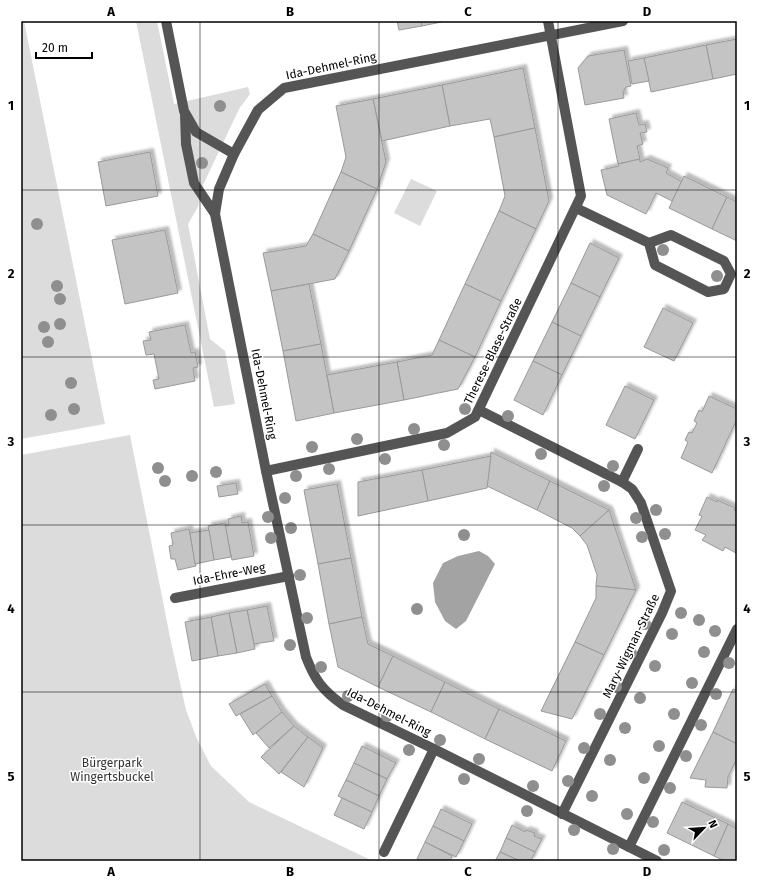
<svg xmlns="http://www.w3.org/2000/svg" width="758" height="882" font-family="'Fira Sans',sans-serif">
  <defs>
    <filter id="shadow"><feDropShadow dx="3.5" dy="-3.5" stdDeviation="1" flood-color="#0004"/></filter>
  </defs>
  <rect width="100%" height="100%" fill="#fff"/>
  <!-- green -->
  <g fill="#dcdcdc">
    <path d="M21,21h3l81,403 -84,15z"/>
    <path d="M136,21h21l17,83 74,-17 2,7 -11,15 -36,76 -5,22 -10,17 22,115 15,12 10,53 -21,3z"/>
    <path d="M411,179l26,12 -17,35 -26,-13z"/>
    <path d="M130,435l41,207 15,68 11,29 14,27 38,36 124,59h-352v-406z"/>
  </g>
  <!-- water -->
  <path fill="#a3a3a3" d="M479,551l9,5 7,8 -29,57 -10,8 -11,-8 -10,-19 -2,-19 10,-20 15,-7z"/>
  <!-- building -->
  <g fill="#c4c4c4" stroke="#999" filter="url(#shadow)">
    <path d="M397,21h24l1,5 -23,4z"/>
    <path d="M421,21h25l-24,5z"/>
    <path d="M737,39v35l-24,5 -7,-34z"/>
    <path d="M706,45l7,34 -62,13 -7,-34z"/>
    <path d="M624,50l7,36 -5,1 -3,5 1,6 -39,7 -7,-37 10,-12z"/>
    <path d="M644,58l5,23 -17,3 -4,-23z"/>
    <path d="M523,68l12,60 -41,9 -4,-18 -40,7 -8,-41z"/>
    <path d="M442,85l8,41 -68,15 -9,-42z"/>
    <path d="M373,99l13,63 -9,27 -36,-17 5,-15 -10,-51z"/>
    <path d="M636,113l3,12 6,-1 2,8 -7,1 3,11 -6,2 3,13 -22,5 -9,-45z"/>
    <path d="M535,128l14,73 -13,28 -37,-18 6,-15 -11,-59z"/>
    <path d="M150,152l8,44 -52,10 -8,-44z"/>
    <path d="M640,159v3l7,-3 21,9 -2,5 16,9 -10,19 -16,-8 -10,21 -39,-19 -6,-25 18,-4 -1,-2z"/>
    <path d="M341,172l36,17 -28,62 -36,-17z"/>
    <path d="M684,176l43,21 -15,32 -43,-21z"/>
    <path d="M727,197l10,5v39l-25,-12z"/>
    <path d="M499,211l37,18 -35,72 -36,-17z"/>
    <path d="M165,230l13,63 -53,11 -13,-64z"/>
    <path d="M313,234l36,17 -14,28 -64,12 -8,-38 43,-7z"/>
    <path d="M590,243l29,15 -19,39 -29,-14z"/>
    <path d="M571,283l29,14 -19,39 -29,-14z"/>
    <path d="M309,284l12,60 -38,7 -12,-60z"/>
    <path d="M465,284l36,17 -26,56 -36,-17z"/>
    <path d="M663,308l30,15 -19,38 -30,-14z"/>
    <path d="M552,322l29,14 -19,39 -29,-14z"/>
    <path d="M185,325l6,28 4,-1 3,15 -5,1 2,13 -40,8 -2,-9 6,-1 -5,-25 -8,1 -3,-14 8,-1 -2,-8z"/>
    <path d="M439,340l36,17 -17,32 -54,11 -7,-38 35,-7z"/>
    <path d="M321,344l13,69 -38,8 -13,-70z"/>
    <path d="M533,361l29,14 -19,40 -29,-15z"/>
    <path d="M397,362l7,38 -70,13 -7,-38z"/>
    <path d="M625,386l29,14 -19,39 -29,-14z"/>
    <path d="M709,396l28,13v10l-25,54 -31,-15 7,-16 -3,-2 4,-8 3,1 5,-10 -3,-2 5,-11 3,2z"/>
    <path d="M491,452l59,29 -13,29 -50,-24z"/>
    <path d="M491,456l-4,32 -59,13 -6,-31z"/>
    <path d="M422,470l6,31 -70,15v-34z"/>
    <path d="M550,481l59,29 -29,26 -8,-8 -35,-18z"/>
    <path d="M236,483l2,11 -19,3 -2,-11z"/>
    <path d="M337,484l14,74 -33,6 -14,-74z"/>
    <path d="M707,497l10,5v-2l18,8 -1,2 3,1 -1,42 -11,-6 -2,4 -21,-11 4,-5 -11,-5 7,-14 -3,-1z"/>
    <path d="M609,510l27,80 -40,-4 1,-11 -10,-30 -7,-9z"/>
    <path d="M241,516l1,7 6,-1 6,34 -22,4 -7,-34 4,-1 -1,-6z"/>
    <path d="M225,523l6,34 -17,3 -6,-34z"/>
    <path d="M189,529l7,37 -18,4 -3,-11h-4l-2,-13 4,-1 -2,-12z"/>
    <path d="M209,530l5,30 -19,4 -5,-31z"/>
    <path d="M351,558l11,59 -33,7 -11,-60z"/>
    <path d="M596,586l40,4 -32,65 -29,-13 21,-44z"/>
    <path d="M267,606l7,35 -20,3 -7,-34z"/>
    <path d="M247,610l8,39 -18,4 -8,-40z"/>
    <path d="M229,613l8,40 -19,3 -7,-39z"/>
    <path d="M211,617l7,39 -26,5 -7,-39z"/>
    <path d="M362,617l6,27 25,12 -15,31 -40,-20 -9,-43z"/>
    <path d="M575,642l29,13 -32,64 -31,-8z"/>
    <path d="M393,656l52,26 -14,30 -53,-25z"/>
    <path d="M445,682l54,27 -14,30 -54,-27z"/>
    <path d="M265,684l7,12 -36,20 -7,-12z"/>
    <path d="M733,689l4,2v53l-24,-12z"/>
    <path d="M272,696l10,16 -29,23 -13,-21z"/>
    <path d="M499,709l67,32 -14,30 -67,-32z"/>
    <path d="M282,712l12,14 -25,22 -13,-15z"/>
    <path d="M294,726l14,11 -29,37 -18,-17z"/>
    <path d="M713,732l24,12v14l-9,19 -1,11 -22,-1 1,-7 -16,-2z"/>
    <path d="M308,737l15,11 -19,39 -23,-15z"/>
    <path d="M362,746l34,17 -9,16 -33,-16z"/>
    <path d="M354,763l33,16 -8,17 -33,-16z"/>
    <path d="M346,780l33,16 -7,16 -34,-16z"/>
    <path d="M342,798l30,14 -8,17 -30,-14z"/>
    <path d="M682,802l46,22 -14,32 -47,-23z"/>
    <path d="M441,809l31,15 -8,17 -31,-15z"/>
    <path d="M728,824l9,5v32h-12l-11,-5z"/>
    <path d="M512,825l13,7 1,-2 9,3 -1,3 8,3 -7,13 -29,-14z"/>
    <path d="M433,826l31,15 -8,16 -31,-15z"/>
    <path d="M506,838l29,14 -4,9h-11l-20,-9z"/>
    <path d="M425,842l27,14 -2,5h-29l-4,-2z"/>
    <path d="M500,852l20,9h-25z"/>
  </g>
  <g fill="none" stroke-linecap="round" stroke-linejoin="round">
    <!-- minor -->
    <g stroke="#555" stroke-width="10">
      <path d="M166,21l18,90 12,21 38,22"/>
      <path d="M623,21l-339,67 -26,22 -24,44 -15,35 -4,25 51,257 40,186c9,23 16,33 37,48l91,44 223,112"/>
      <path d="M185,114l1,30 8,39 21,31"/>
      <path d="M576,208l73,35 22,-8 53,26 7,13 -7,15 -16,3 -53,-27 -6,-22"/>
      <path d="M479,410l143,72 10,7 9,14 30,88 -9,22 -100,201"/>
      <path d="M266,471l181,-38 28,-16 106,-221 -33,-175"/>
      <path d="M622,482l16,-33"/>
      <path d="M175,598l114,-22"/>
      <path d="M629,847l108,-218"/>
      <path d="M384,852l50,-103"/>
    </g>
  </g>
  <!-- trees -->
  <g fill="#8f8f8f">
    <circle cx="220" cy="106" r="6"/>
    <circle cx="202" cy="163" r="6"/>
    <circle cx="37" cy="224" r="6"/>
    <circle cx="663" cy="250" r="6"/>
    <circle cx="717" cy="276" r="6"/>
    <circle cx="57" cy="286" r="6"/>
    <circle cx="60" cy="299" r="6"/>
    <circle cx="60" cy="324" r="6"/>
    <circle cx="44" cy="327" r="6"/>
    <circle cx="48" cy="342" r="6"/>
    <circle cx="71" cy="383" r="6"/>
    <circle cx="74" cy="409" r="6"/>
    <circle cx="465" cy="409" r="6"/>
    <circle cx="51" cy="415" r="6"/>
    <circle cx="508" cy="416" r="6"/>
    <circle cx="414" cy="429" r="6"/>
    <circle cx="357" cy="439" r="6"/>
    <circle cx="444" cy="445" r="6"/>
    <circle cx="312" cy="447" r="6"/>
    <circle cx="541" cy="454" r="6"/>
    <circle cx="385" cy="459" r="6"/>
    <circle cx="613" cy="466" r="6"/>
    <circle cx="158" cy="468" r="6"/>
    <circle cx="329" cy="469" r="6"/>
    <circle cx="216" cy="472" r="6"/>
    <circle cx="192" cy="476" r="6"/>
    <circle cx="296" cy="476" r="6"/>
    <circle cx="165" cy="481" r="6"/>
    <circle cx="604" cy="486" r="6"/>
    <circle cx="285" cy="498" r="6"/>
    <circle cx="656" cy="510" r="6"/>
    <circle cx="268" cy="517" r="6"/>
    <circle cx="636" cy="518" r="6"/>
    <circle cx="291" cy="528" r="6"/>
    <circle cx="665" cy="534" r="6"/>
    <circle cx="464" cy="535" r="6"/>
    <circle cx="642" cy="537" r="6"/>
    <circle cx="271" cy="538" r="6"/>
    <circle cx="300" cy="575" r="6"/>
    <circle cx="417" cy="609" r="6"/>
    <circle cx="681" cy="613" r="6"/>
    <circle cx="307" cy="618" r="6"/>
    <circle cx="699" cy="620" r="6"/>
    <circle cx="645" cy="624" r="6"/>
    <circle cx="715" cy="631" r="6"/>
    <circle cx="672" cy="634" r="6"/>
    <circle cx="290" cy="645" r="6"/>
    <circle cx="704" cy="652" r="6"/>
    <circle cx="631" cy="653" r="6"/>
    <circle cx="729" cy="663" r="6"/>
    <circle cx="655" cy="666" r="6"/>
    <circle cx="321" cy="667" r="6"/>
    <circle cx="692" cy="683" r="6"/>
    <circle cx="616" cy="687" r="6"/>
    <circle cx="716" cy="694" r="6"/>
    <circle cx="348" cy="696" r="6"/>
    <circle cx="640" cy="698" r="6"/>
    <circle cx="600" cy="714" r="6"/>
    <circle cx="674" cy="714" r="6"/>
    <circle cx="387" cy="716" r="6"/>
    <circle cx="701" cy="725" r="6"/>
    <circle cx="625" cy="728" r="6"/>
    <circle cx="440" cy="740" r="6"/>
    <circle cx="659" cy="746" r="6"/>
    <circle cx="584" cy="748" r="6"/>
    <circle cx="409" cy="750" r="6"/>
    <circle cx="686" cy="756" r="6"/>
    <circle cx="479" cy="759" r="6"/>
    <circle cx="610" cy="760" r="6"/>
    <circle cx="644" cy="778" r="6"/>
    <circle cx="464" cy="779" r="6"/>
    <circle cx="568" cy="781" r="6"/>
    <circle cx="533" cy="786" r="6"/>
    <circle cx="670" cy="788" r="6"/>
    <circle cx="592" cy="796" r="6"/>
    <circle cx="527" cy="811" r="6"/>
    <circle cx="627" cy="814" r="6"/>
    <circle cx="653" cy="822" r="6"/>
    <circle cx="574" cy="830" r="6"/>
    <circle cx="613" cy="849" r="6"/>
    <circle cx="664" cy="850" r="6"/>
  </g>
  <!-- grid -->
  <path fill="none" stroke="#000" stroke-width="1" stroke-opacity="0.55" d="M200,21v840M379,21v840M558,21v840M21,190h716M21,357h716M21,525h716M21,692h716"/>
  <g text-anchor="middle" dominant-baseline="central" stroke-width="3" stroke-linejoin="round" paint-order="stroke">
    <!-- street labels -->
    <g font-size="12" fill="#000" stroke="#fff">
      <text transform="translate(331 66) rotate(-12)">Ida-Dehmel-Ring</text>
      <text transform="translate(493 351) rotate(-64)">Therese-Blase-Straße</text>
      <text transform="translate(264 394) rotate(79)">Ida-Dehmel-Ring</text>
      <text transform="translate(229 574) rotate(-11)">Ida-Ehre-Weg</text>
      <text transform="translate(631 646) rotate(-64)">Mary-Wigman-Straße</text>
      <text transform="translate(389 712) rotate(27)">Ida-Dehmel-Ring</text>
    </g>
    <!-- park labels -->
    <g font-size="12" fill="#333" stroke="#fff">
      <text x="112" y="763">Bürgerpark<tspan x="112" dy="14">Wingertsbuckel</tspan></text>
    </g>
  </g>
  <!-- border -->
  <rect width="758" height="882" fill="none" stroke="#ffffff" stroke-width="44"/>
  <!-- north arrow -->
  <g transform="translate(704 828) rotate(65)" stroke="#ffffff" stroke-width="3" paint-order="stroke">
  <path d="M0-3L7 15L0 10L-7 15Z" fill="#000000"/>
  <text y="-6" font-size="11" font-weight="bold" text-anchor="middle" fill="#000000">N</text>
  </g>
  <!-- scale -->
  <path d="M36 52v6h56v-6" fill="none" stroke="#000000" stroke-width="2"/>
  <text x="42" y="52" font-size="12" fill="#000000" stroke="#ffffff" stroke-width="3" paint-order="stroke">20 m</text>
  <rect x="22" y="22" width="714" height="838" fill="none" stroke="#000" stroke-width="1.5"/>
  <g font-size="13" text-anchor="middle" font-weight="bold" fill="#000">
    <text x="111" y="16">A</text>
    <text x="290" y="16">B</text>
    <text x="468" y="16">C</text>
    <text x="647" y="16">D</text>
    <text x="11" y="110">1</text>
    <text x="747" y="110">1</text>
    <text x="11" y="278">2</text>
    <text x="747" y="278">2</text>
    <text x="11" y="446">3</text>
    <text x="747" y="446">3</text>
    <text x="11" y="613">4</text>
    <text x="747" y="613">4</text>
    <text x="11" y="781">5</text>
    <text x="747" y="781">5</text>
    <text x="111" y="876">A</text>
    <text x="290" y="876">B</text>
    <text x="468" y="876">C</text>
    <text x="647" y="876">D</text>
  </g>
</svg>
